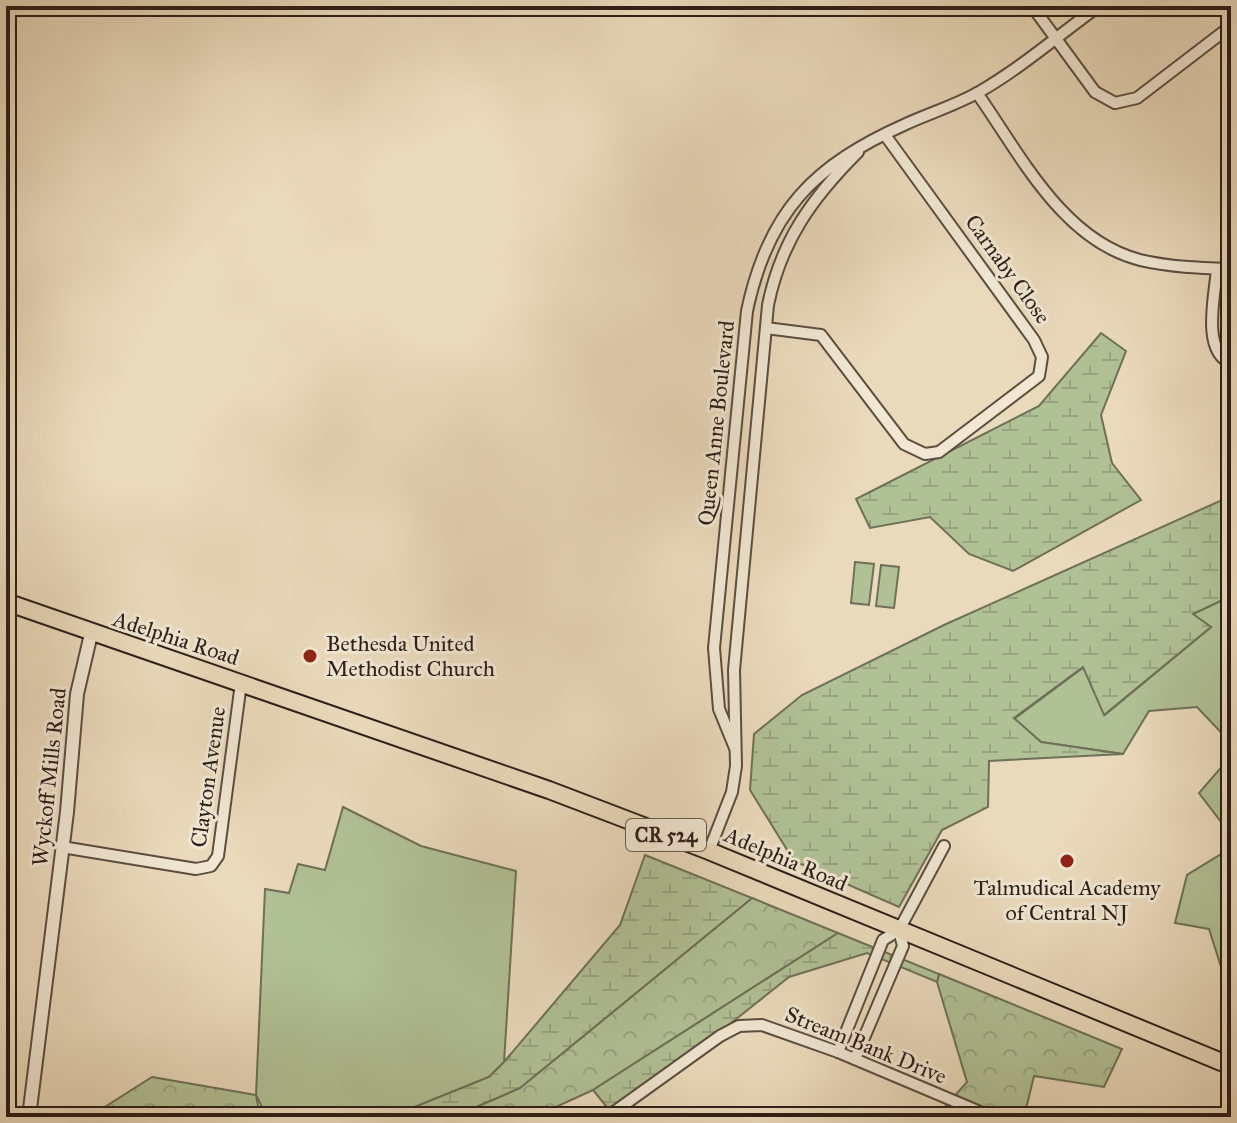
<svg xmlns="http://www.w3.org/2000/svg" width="1237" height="1123" font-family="'IM FELL Great Primer',serif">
  <defs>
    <pattern id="forest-crowns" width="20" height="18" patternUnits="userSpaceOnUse" patternTransform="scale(2)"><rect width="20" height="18" fill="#b1c196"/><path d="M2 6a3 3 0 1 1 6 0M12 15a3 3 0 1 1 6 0" fill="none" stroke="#98a581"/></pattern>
    <pattern id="wetland-marsh" width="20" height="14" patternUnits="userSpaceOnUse" patternTransform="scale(2)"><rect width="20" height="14" fill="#b1c196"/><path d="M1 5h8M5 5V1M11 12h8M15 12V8" fill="none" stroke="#98a581"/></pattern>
  </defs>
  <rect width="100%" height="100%" fill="#eadabc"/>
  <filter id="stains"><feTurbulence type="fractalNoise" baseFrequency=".0025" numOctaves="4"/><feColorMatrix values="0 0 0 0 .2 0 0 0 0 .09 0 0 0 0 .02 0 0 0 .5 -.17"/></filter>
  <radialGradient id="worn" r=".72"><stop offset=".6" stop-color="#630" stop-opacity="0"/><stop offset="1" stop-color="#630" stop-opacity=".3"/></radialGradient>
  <!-- green -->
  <g fill="#b1c196" stroke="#6e7057" stroke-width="2">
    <path d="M855,562l19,2 -5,41 -18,-2z"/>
    <path d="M881,565l18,2 -5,41 -18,-2z"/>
    <path d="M1231,596v147l-34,-36 -48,4 -26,43 -82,-12 -27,-23 70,-52 21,48 106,-88 -19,-13z"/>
    <path d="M1231,756v79l-32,-42z"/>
    <path d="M343,807l78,39 95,25 -12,191 -15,15 -99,40h-123l-11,-22 9,-206 24,4 9,-29 27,6z"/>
    <path d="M1231,848v130l-8,-5 -14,-44 -34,-6 12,-48z"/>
  </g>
  <!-- forest -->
  <g fill="url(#forest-crowns)" stroke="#6e7057" stroke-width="2">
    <path d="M752,898l86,35 -245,157 -59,27h-81l67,-29z"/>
    <path d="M939,974l183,75 -18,38 -70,-11 -10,41h-88l31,-35 -30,-100z"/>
    <path d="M152,1077l104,18 4,22h-171z"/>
  </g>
  <!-- wetland -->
  <g fill="url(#wetland-marsh)" stroke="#6e7057" stroke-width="2">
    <path d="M1101,333l25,18 -25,64 11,48 29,37 -128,71 -44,-17 -39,-37 -60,11 -14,-29 183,-93z"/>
    <path d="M1231,496v100l-38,18 18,13 -107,88 -21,-48 -69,51 27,24 82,12 -134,7 -1,46 -46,23 -43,77 -105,-46 -44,-71 4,-56 48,-39 142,-70z"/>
    <path d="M645,855l107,43 -232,190 -67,29h-63l99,-40 15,-15 116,-137z"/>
    <path d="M838,933l101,41 -2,8 -70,-29 -78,24 -175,139 -21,-26z"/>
  </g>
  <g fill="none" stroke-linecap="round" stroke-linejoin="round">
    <!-- minor casing -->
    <g stroke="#5c4d41" stroke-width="14">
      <g id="minor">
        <path d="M1032,6l63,86 20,11 22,-5 94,-72"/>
        <path d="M977,93c43,61 85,147 163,167 29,7 61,8 91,9"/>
        <path d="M1217,269c-2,25 -16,83 14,94"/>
        <path d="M766,328l55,7 83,109 21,10 14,-2 100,-76 3,-19 -8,-17 -149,-205"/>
        <path d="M735,748l-16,-39 -5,-61 33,-337c21,-100 67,-146 159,-187 24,-11 50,-19 73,-32 42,-24 81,-58 120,-86"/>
        <path d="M6,826l4,1 -4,36"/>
        <path d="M62,847l134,22 15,-3 7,-10 23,-173"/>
        <path d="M709,851l23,-59 4,-26 -2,-96 34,-365c13,-64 44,-107 90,-153"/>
        <path d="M838,1052l45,-112 16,-10 45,-84"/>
        <path d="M855,1059l48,-113 -4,-16"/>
        <path d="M607,1117l113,-81 19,-10 23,-1 76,27 154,65"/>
      </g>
    </g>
    <!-- tertiary casing -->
    <g stroke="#5c4d41" stroke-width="16">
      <path id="tertiary" d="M29,1117l38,-305 10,-118 14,-60"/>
    </g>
    <!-- primary casing -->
    <g stroke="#2c1e18" stroke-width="20">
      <path id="primary" d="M6,602l543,188 160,61 522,215"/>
    </g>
    <!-- minor -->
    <use href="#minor" stroke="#f1e7d3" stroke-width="10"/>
    <!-- tertiary -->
    <use href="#tertiary" stroke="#f1e7d3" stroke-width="12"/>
    <!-- primary -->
    <use href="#primary" stroke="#eadabc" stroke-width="16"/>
  </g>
  <!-- markers -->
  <g fill="#8f2418" stroke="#f1e7d3" stroke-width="3">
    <circle cx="310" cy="656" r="8"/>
    <circle cx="1067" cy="861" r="8"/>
  </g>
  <g text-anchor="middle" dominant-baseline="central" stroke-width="6" stroke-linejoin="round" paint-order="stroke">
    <!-- shield labels -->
    <rect fill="#f1e7d3" stroke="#675a50" stroke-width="2" x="626" y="819" width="80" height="32" rx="6"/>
    <g font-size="20" font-weight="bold" fill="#2c1e18">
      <text x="666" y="835">CR 524</text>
    </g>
    <!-- street labels -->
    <g font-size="22" fill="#2c1e18" stroke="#f1e7d3">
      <text transform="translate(1008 269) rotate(54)">Carnaby Close</text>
      <text transform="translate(716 423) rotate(-84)">Queen Anne Boulevard</text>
      <text transform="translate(176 638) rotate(18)">Adelphia Road</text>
      <text transform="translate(49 777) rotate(-84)">Wyckoff Mills Road</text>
      <text transform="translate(208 777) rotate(-82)">Clayton Avenue</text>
      <text transform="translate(786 859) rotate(23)">Adelphia Road</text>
      <text transform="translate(866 1045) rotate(22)">Stream Bank Drive</text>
    </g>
    <!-- poi labels -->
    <g font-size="22" fill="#2c1e18" stroke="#f1e7d3" text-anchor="start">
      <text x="326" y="643">Bethesda United<tspan x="326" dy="25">Methodist Church</tspan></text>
      <text x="1067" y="887" text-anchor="middle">Talmudical Academy<tspan x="1067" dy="25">of Central NJ</tspan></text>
    </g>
  </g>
  <!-- margin -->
  <rect width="1237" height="1123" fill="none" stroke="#eadabc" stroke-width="32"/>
  <rect x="8" y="8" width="1221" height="1107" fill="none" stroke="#2c1e18" stroke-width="4"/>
  <rect x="16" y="16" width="1205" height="1091" fill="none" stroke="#2c1e18" stroke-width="2"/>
  <rect width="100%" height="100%" filter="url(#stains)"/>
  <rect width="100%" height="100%" fill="url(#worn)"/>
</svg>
